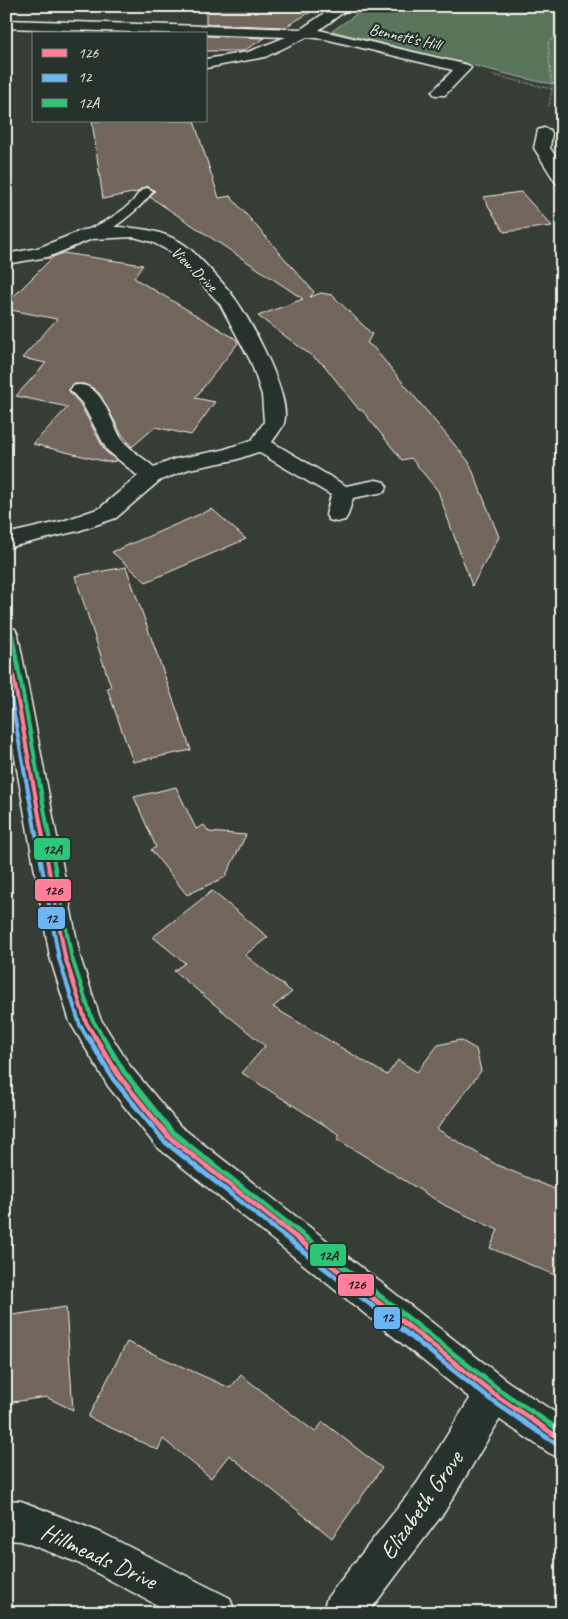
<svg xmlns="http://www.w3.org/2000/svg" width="568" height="1619" font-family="Caveat,sans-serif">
  <rect width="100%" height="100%" fill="#353d36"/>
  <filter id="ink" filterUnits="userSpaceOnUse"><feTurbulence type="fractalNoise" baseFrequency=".02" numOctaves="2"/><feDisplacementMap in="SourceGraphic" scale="10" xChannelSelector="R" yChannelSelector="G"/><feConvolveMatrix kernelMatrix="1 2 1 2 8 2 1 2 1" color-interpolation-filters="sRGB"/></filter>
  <g filter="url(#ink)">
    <!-- green -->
    <path fill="#58755c" stroke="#a6b3a2" d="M368,6h194v79l-22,-3 -208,-51z"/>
    <!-- building -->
    <g fill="#71655b" stroke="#f4f1e8">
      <path d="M206,6h115l-36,21 -79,-3z"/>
      <path d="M206,36l59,2 -22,13h-37z"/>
      <path d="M92,121h102l25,77 11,-2 84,96 -4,5 11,-4 11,2 40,39 -5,9 7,5 95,114 30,75 -27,49 -34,-95 -27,-33 -9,2 -40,-50h-3l-35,-45 -66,-49 45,-17 -153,-102 5,-6 -7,-5 -6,2 -5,4 -34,7z"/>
      <path d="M521,192l31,34 -48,6 -21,-35z"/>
      <path d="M63,253l80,12 -9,13 102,61 2,4 -43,55 20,4 -24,33 -36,-8 -23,20 -11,-14 -21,-39 -7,-6 -9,-4h-11l-4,7 11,13 25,47 12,10 -10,1 -74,-18 35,-37 -52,-11 30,-33 -24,-5 35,-39 -51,-10v-5l47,-47z"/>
      <path d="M212,509l34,30 -100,43 -34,-30z"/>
      <path d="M126,567l65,183 -58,12 -26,-74 4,-1 -36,-111z"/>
      <path d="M176,787l20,42 8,-4 5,7 37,3 -21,42 -38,18 -36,-45 5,-3 -22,-50z"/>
      <path d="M212,891l56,46 -23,18 47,37 -19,15 114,68 11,-15 19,12 21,-27 22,-5 16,9 5,22 -44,58 60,36 65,27v86l-72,-30 8,-18 -52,-24 -109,-67 3,-4 -98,-62 23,-27 -91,-75 11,-8 -32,-26z"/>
      <path d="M66,1307l7,103 -27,-13 -40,6v-87z"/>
      <path d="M127,1342l103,46 11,-13 74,57 8,-10 59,46 -50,70 -103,-83 -18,23 -48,-39 -5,11 -70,-33z"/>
    </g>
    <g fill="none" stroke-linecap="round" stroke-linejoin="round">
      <!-- lane casing -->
      <g stroke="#f4f1e8" stroke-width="3">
        <path id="lane" d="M147,188l6,3c-10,15 -49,50 -68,46l-2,-3 2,-3c17,-8 34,-16 48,-30 4,-5 7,-12 14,-13z"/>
      </g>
      <!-- street casing -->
      <g stroke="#f4f1e8" stroke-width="3">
        <g id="street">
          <path d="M335,6h17l-33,24 149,35 3,3 -26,27h-10l-3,-3 21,-22 -128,-31 -18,-2 -42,20 -59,11v-9l42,-7 38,-15 -280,-9v-8l295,9z"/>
          <path d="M544,128l6,2 2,3 -2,15 12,18v18l-6,-1 -22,-35 4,-18z"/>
          <path d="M108,227c26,0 54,2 77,18 10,7 44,44 51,55 16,23 56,97 48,123 -2,6 -8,13 -12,19l74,44 30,-6 8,2 3,5 -3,5 -31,6 -5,17 -3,5 -8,2 -8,-2 -3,-5 5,-20 -73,-43 -23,8 -46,9 -30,12 -43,37 -38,13 -72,17v-14l57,-13 37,-13 38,-32 -31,-26 -25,-47 -12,-13 3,-4c30,-8 37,39 51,56 8,9 21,17 30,25l21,-8 47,-9 30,-10 12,-18 -2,-27 -11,-33 -31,-58 -47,-51 -21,-11 -18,-5 -42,2 -44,18 -42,7v-10l32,-6 45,-18z"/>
          <path d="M494,1375l13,6 6,13 -6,13 -62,104 -77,102h-46l5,-15 90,-115 64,-102z"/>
          <path d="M6,1500l15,1 81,32 128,65 5,15h-63l-96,-51 -55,-21 -15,-1z"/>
        </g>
      </g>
      <!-- secondary casing -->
      <g stroke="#f4f1e8" stroke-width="3">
        <path id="secondary" d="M6,627l9,2 3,6 62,322 20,61 30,48 50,60 327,255 55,36v42l-13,-6 -68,-46 -325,-261 -48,-60 -38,-64 -20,-65 -44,-250z"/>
      </g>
      <!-- path -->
      <g stroke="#f4f1e8" stroke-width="2" stroke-dasharray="0.5 2" stroke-linecap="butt">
        <path d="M493,75l59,14"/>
        <path d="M549,106l3,-17 -4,-46 14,-12"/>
      </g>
      <!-- lane -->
      <use href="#lane" fill="#26332d" fill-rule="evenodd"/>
      <!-- street -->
      <use href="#street" fill="#26332d" fill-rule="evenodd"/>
      <!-- secondary -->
      <use href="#secondary" fill="#26332d" fill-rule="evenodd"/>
      <!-- bus-1-far1 casing -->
      <g stroke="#26332d" stroke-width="8">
        <path id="bus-1-far1" d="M6,636l59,321 21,65 10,17"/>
      </g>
      <!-- bus-1 casing -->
      <g stroke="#26332d" stroke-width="9">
        <path id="bus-1" d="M95,1037l24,39 49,60 326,258 68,46"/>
      </g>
      <!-- bus-2-far1 casing -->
      <g stroke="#26332d" stroke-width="8">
        <path id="bus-2-far1" d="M6,671l53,288 21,66 8,14"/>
      </g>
      <!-- bus-2 casing -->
      <g stroke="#26332d" stroke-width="9">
        <path id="bus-2" d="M88,1037l26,43 50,61 326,258 68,46"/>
      </g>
      <!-- bus-3-far1 casing -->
      <g stroke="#26332d" stroke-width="8">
        <path id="bus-3-far1" d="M12,634l59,321 21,64 12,20"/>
      </g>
      <!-- bus-3 casing -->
      <g stroke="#26332d" stroke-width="9">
        <path id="bus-3" d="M103,1037l21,35 48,60 326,257 64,43"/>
      </g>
      <!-- bus-1-far1 -->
      <use href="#bus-1-far1" stroke="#ff8098" stroke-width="4"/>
      <!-- bus-1 -->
      <use href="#bus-1" stroke="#ff8098" stroke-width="5"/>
      <!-- bus-2-far1 -->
      <use href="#bus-2-far1" stroke="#6db6f5" stroke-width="4"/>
      <!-- bus-2 -->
      <use href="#bus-2" stroke="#6db6f5" stroke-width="5"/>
      <!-- bus-3-far1 -->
      <use href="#bus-3-far1" stroke="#2dc577" stroke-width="4"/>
      <!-- bus-3 -->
      <use href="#bus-3" stroke="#2dc577" stroke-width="5"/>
    </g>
  </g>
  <g text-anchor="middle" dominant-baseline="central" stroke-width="4.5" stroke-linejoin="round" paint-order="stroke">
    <!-- far-street labels -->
    <g font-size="16" fill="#f4f1e8" stroke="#26332d">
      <text transform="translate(405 37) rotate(13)">Bennett's Hill</text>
      <text transform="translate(194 269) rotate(44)">View Drive</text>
    </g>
    <!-- near-street labels -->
    <g font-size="24" fill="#f4f1e8" stroke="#26332d">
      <text transform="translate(421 1505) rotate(-55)">Elizabeth Grove</text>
      <text transform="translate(99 1556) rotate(25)">Hillmeads Drive</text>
    </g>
  </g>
  <g stroke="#26332d" stroke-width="2">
    <rect x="33" y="837" width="38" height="24" rx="5" fill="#2dc577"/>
    <rect x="34" y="878" width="38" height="24" rx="5" fill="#ff8098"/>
    <rect x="37" y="906" width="29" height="24" rx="5" fill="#6db6f5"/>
    <rect x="309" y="1243" width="38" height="24" rx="5" fill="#2dc577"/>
    <rect x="337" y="1273" width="38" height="24" rx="5" fill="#ff8098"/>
    <rect x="373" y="1306" width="28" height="24" rx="5" fill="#6db6f5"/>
  </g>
  <g font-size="14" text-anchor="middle" font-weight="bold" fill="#111">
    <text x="52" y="854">12A</text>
    <text x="53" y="895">126</text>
    <text x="51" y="923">12</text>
    <text x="328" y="1260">12A</text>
    <text x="356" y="1289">126</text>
    <text x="387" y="1322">12</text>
  </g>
  <!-- margin -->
  <rect width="568" height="1619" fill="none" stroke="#26332d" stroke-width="25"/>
  <rect x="12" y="12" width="543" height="1594" fill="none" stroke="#f4f1e8" stroke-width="2" filter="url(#ink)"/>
  <!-- legend -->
  <rect x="32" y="32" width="175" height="90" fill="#26332d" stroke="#787f78"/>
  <rect x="42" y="49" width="25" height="8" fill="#ff8098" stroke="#787f78"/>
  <text x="78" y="58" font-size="15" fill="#f4f1e8">126</text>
  <rect x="42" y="74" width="25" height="8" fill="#6db6f5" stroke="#787f78"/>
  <text x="78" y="82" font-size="15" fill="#f4f1e8">12</text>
  <rect x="42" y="99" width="25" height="8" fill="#2dc577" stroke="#787f78"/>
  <text x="78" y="108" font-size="15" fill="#f4f1e8">12A</text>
</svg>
